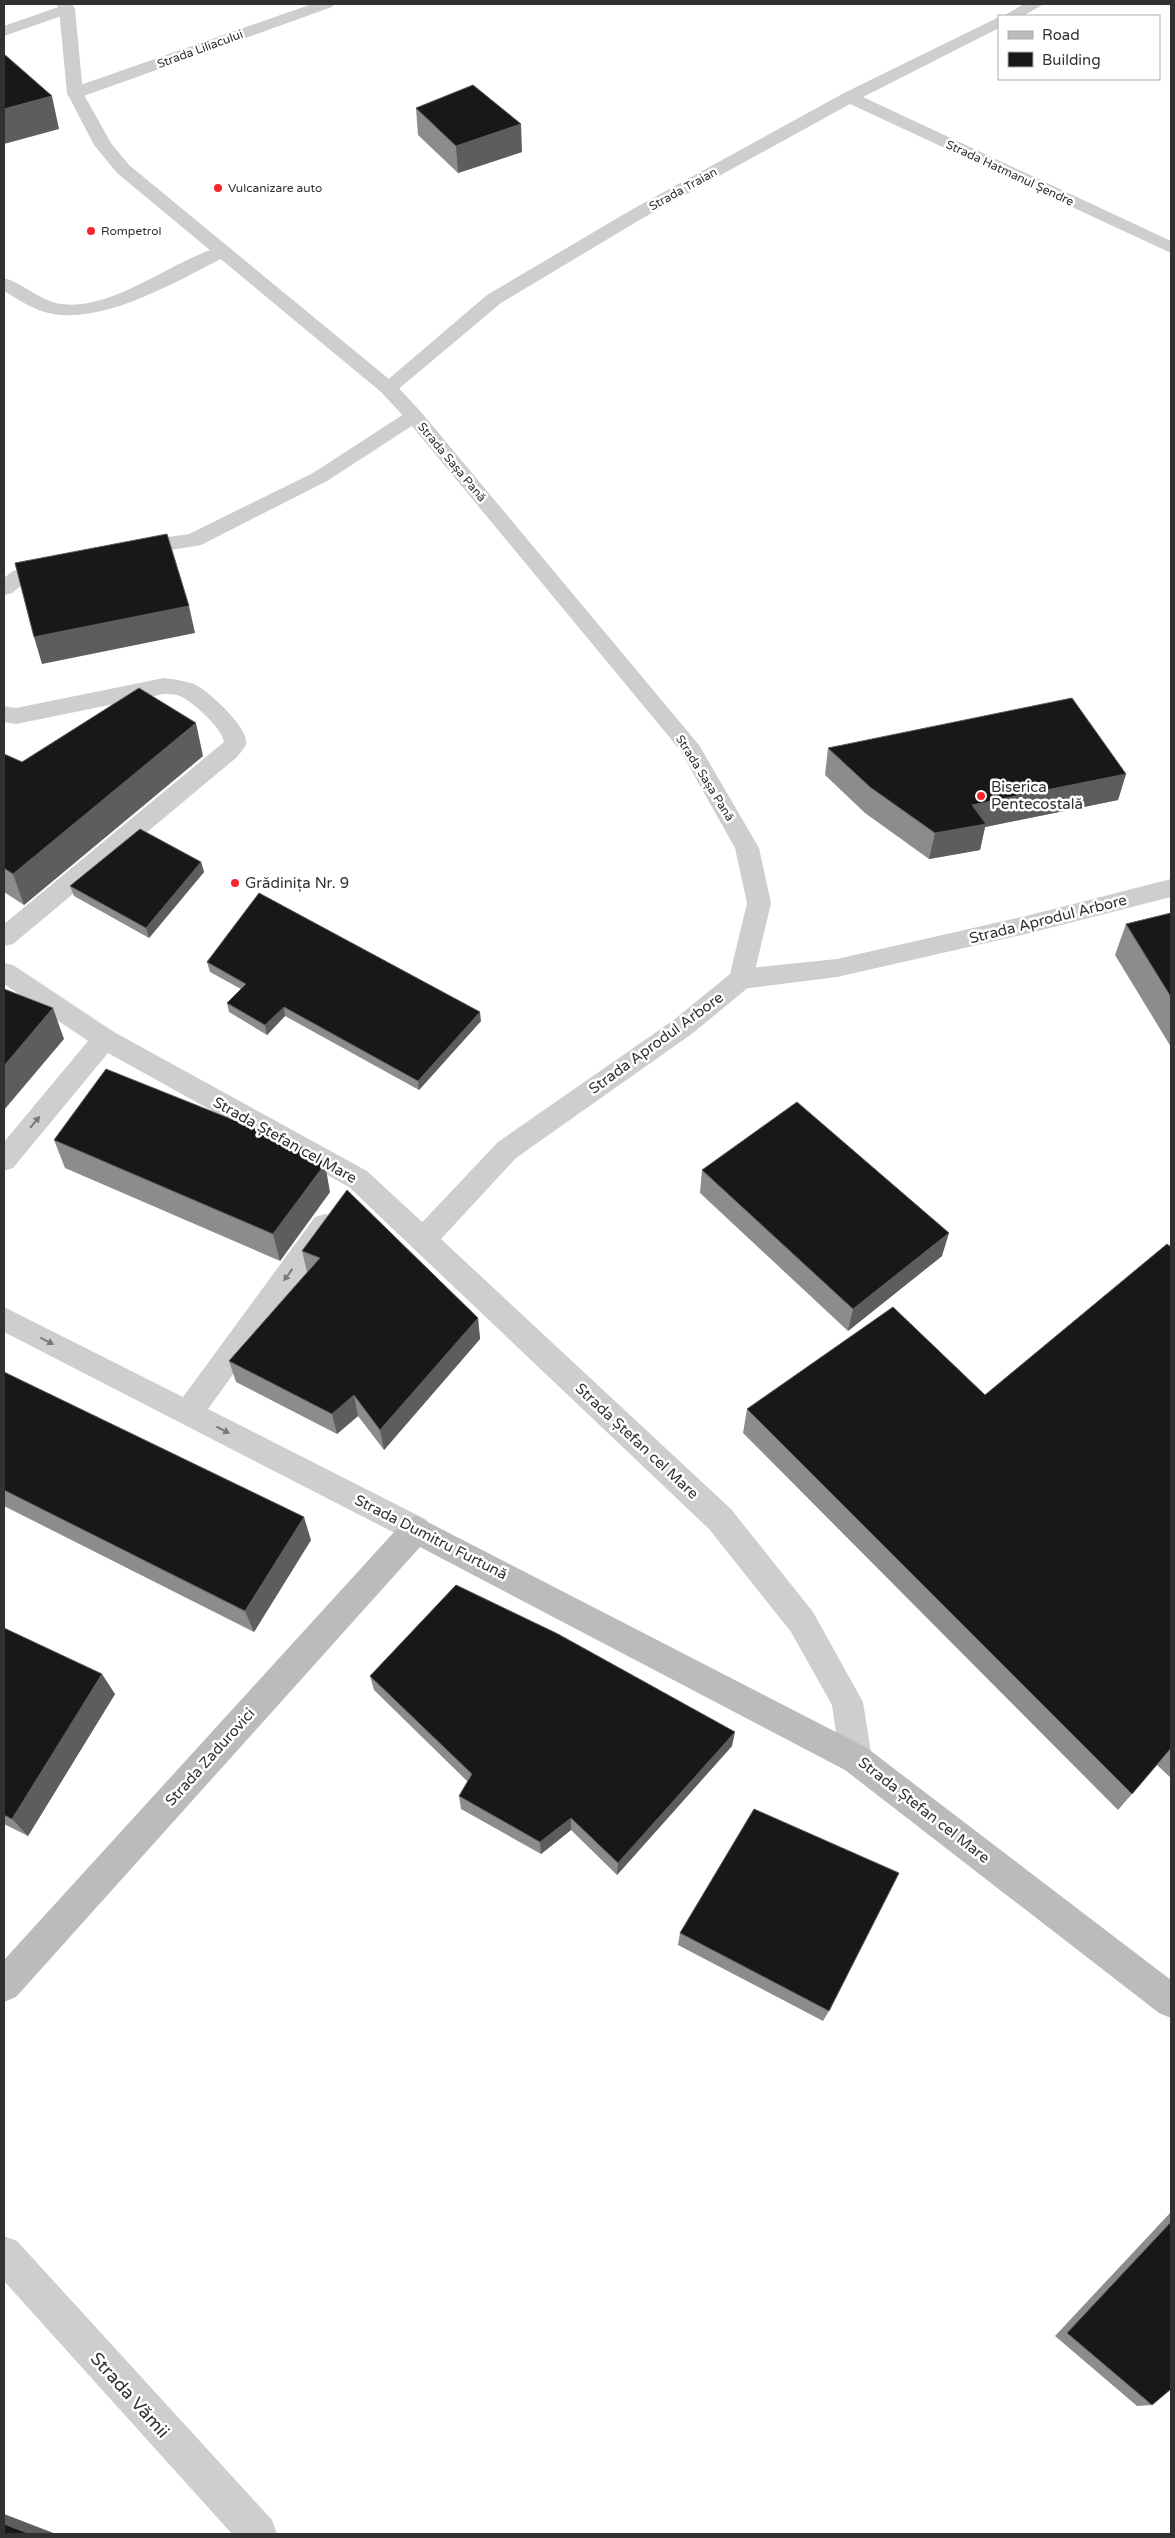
<svg xmlns="http://www.w3.org/2000/svg" width="1175" height="2538" font-family="'Varela Round',sans-serif">
  <rect width="100%" height="100%" fill="#fff"/>
  <g fill="none" stroke-linecap="round" stroke-linejoin="round">
    <!-- minor -->
    <g fill="#cecece" fill-rule="evenodd">
      <path d="M67,4l6,2 2,3 -2,3 -69,24v-10z"/>
      <path d="M312,4h22l-2,3 -251,90h-12l-2,-4 2,-4z"/>
      <path d="M1024,4h20l-21,12h-20z"/>
      <path d="M999,17v11l-136,69 308,144v12l-321,-149 -207,114 -142,85 -106,89h-14l-3,-4 109,-93 144,-85 213,-117z"/>
      <path d="M223,246l6,1 3,4 -3,4c-49,24 -120,68 -176,59 -18,-3 -34,-14 -49,-23v-13c18,5 33,20 52,25 53,12 118,-45 167,-57z"/>
      <path d="M414,410l7,2 3,4 -3,4 -94,61 -126,64 -67,11 -7,-2 -3,-5 3,-5 7,-2 55,-8 124,-61 94,-61z"/>
      <path d="M53,561l7,2 4,5 -4,5 -33,8 -15,12 -8,2v-17l9,-7z"/>
      <path d="M164,678c10,1 21,3 30,6 14,6 56,45 52,60 -1,4 -6,9 -9,13l-224,187 -9,2v-22l220,-182c-2,-14 -31,-40 -44,-46 -5,-2 -11,-2 -16,-2l-148,30 -12,-2v-16l12,2z"/>
      <path d="M1171,879v18l-145,37 -189,43 -96,12 -9,-3 -3,-7 3,-7 9,-3 96,-10 189,-43z"/>
      <path d="M4,963l9,2 101,67 253,139 66,61 4,8 -4,8 -10,3 -10,-3 -64,-61 -241,-134 -95,115 -9,3v-29l84,-101 -84,-57z"/>
      <path d="M325,1214l10,3 4,8 -4,8 -127,176 219,111 4,10 -4,10 -11,4 -412,-212v-25l179,90 132,-180z"/>
      <path d="M4,2236l13,5 255,279 5,14h-45l-228,-253z"/>
    </g>
    <!-- tertiary -->
    <path fill="#cecece" fill-rule="evenodd" d="M56,4h16l3,5 8,84 28,50 18,22 266,219 26,28 278,333 60,103 12,55 -18,76 -3,7 -57,47 -177,125 -75,81 290,270 82,103 50,90 9,57 -5,11 -11,5 -11,-5 -5,-11 -8,-54 -41,-73 -82,-103 -296,-281 -4,-8 4,-8 85,-90 177,-123 55,-45 17,-71 -12,-55 -55,-98 -273,-330 -26,-28 -264,-219 -23,-28 -27,-52 -8,-84z"/>
    <!-- secondary -->
    <path fill="#bbb" fill-rule="evenodd" d="M416,1516l451,232 304,232v38l-12,-5 -314,-243 -425,-223 -404,450 -12,5v-42l401,-440z"/>
  </g>
  <!-- wall -->
  <g fill="#8c8c8c">
    <path d="M416,108l106,44 -64,21 -40,-38z"/>
    <path d="M828,748l298,26 -8,26 -133,27 -5,23 -51,9 -64,-46 -40,-38z"/>
    <path d="M4,754l18,8 181,-6 -179,149 -20,-13z"/>
    <path d="M201,862l3,10 -55,66 -75,-42 -4,-10z"/>
    <path d="M1171,913v134l-56,-92 11,-31z"/>
    <path d="M207,962l274,59 -62,69 -134,-74 -18,19 -38,-23 -2,-9 14,-14 -31,-17z"/>
    <path d="M54,1140l276,52 -50,69 -215,-93z"/>
    <path d="M702,1170l240,86 -94,75 -148,-138z"/>
    <path d="M1171,1247v531l-14,-13 -39,45 -375,-377 4,-24 238,-14z"/>
    <path d="M302,1251l176,67 2,21 -96,111 -26,-34 -21,18 -101,-52 -7,-21 78,-89z"/>
    <path d="M4,1372l307,168 -57,92 -250,-126z"/>
    <path d="M4,1628l111,66 -87,142 -24,-12z"/>
    <path d="M370,1676l362,70 -115,129 -46,-45 -30,24 -80,-45 -2,-13 9,-14 -94,-92z"/>
    <path d="M680,1933l149,78 -6,10 -145,-76z"/>
    <path d="M1171,2212v177l-19,16 -15,1 -82,-70z"/>
  </g>
  <!-- shaded-wall -->
  <g fill="#5d5d5d">
    <path d="M52,96l7,33 -55,15v-35z"/>
    <path d="M521,124l1,28 -64,21 -2,-27z"/>
    <path d="M189,606l6,27 -153,31 -8,-27z"/>
    <path d="M196,723l7,33 -179,149 -11,-31z"/>
    <path d="M1126,774l-8,26 -133,27 -5,23 -51,9 6,-26 37,-28z"/>
    <path d="M201,862l3,10 -55,66 -3,-10z"/>
    <path d="M284,1007l1,9 -18,19 -2,-10z"/>
    <path d="M53,1008l11,31 -60,71v-44z"/>
    <path d="M480,1012l1,9 -62,69 -1,-9z"/>
    <path d="M325,1164l5,28 -50,69 -7,-27z"/>
    <path d="M949,1233l-7,23 -94,75 5,-22z"/>
    <path d="M478,1318l2,21 -96,111 -4,-20z"/>
    <path d="M354,1395l4,21 -21,18 -5,-20z"/>
    <path d="M304,1517l7,23 -57,92 -9,-21z"/>
    <path d="M102,1674l13,20 -87,142 -16,-17z"/>
    <path d="M735,1732l-3,14 -115,129 1,-12z"/>
    <path d="M571,1818v12l-30,24 -1,-12z"/>
    <path d="M4,2514l52,20h-26l-26,-10z"/>
  </g>
  <!-- building -->
  <g fill="#181818" stroke="#5d5d5d">
    <path d="M4,54l48,42 -48,13z"/>
    <path d="M473,85l48,39 -65,22 -40,-38z"/>
    <path d="M167,534l22,72 -155,31 -19,-74z"/>
    <path d="M139,688l57,35 -183,151 -9,-6v-114l18,8z"/>
    <path d="M1072,698l54,76 -154,31 14,19 -51,9 -65,-46 -42,-39z"/>
    <path d="M140,829l61,33 -55,66 -76,-42z"/>
    <path d="M259,893l221,119 -62,69 -134,-74 -19,18 -38,-22 19,-19 -39,-22z"/>
    <path d="M1171,913v84l-45,-73z"/>
    <path d="M4,989l49,19 -49,58z"/>
    <path d="M106,1069l205,82 14,13 -52,70 -219,-94z"/>
    <path d="M797,1102l152,131 -96,76 -151,-139z"/>
    <path d="M347,1190l131,128 -98,112 -26,-35 -22,19 -103,-53 91,-103 -18,-7z"/>
    <path d="M1167,1244l4,3v501l-39,46 -385,-385 146,-102 92,88z"/>
    <path d="M4,1372l300,145 -59,94 -241,-121z"/>
    <path d="M456,1585l102,49 177,98 -117,131 -47,-45 -31,24 -81,-46 13,-22 -102,-98z"/>
    <path d="M4,1628l98,46 -90,145 -8,-4z"/>
    <path d="M754,1809l145,64 -70,138 -149,-78z"/>
    <path d="M1171,2222v167l-19,16 -85,-72z"/>
    <path d="M4,2524l26,10h-26z"/>
  </g>
  <!-- one-way arrows -->
  <defs><path id="oneway-solid" d="M-6-.8H1V-3.2L6.5 0L1 3.2V.8H-6Z" transform="scale(1.25)"/></defs>
  <g fill="#787878">
    <use href="#oneway-solid" transform="translate(35 1122) rotate(-50)"/>
    <use href="#oneway-solid" transform="translate(288 1275) rotate(126)"/>
    <use href="#oneway-solid" transform="translate(47 1341) rotate(27)"/>
    <use href="#oneway-solid" transform="translate(223 1430) rotate(27)"/>
  </g>
  <!-- markers -->
  <g fill="#f5262f" stroke="#fff" stroke-width="2">
    <circle cx="218" cy="188" r="5"/>
    <circle cx="91" cy="231" r="5"/>
    <circle cx="981" cy="796" r="5"/>
    <circle cx="235" cy="883" r="5"/>
  </g>
  <g text-anchor="middle" dominant-baseline="central" stroke-width="5" stroke-linejoin="round" paint-order="stroke">
    <!-- far-street labels -->
    <g font-size="12" fill="#313131" stroke="#fff">
      <text transform="translate(200 49) rotate(-20)">Strada Liliacului</text>
      <text transform="translate(1010 173) rotate(25)">Strada Hatmanul Șendre</text>
      <text transform="translate(683 189) rotate(-29)">Strada Traian</text>
      <text transform="translate(452 462) rotate(50)">Strada Sașa Pană</text>
      <text transform="translate(705 778) rotate(58)">Strada Sașa Pană</text>
    </g>
    <!-- far-poi labels -->
    <g font-size="12" fill="#313131" stroke="#fff" text-anchor="start">
      <text x="228" y="188">Vulcanizare auto</text>
      <text x="101" y="231">Rompetrol</text>
    </g>
    <!-- poi labels -->
    <g font-size="15" fill="#313131" stroke="#fff" text-anchor="start">
      <text x="991" y="787">Biserica<tspan x="991" dy="17">Pentecostală</tspan></text>
      <text x="245" y="883">Grădinița Nr. 9</text>
    </g>
    <!-- street labels -->
    <g font-size="15" fill="#313131" stroke="#fff">
      <text transform="translate(1048 919) rotate(-14)">Strada Aprodul Arbore</text>
      <text transform="translate(656 1043) rotate(-36)">Strada Aprodul Arbore</text>
      <text transform="translate(285 1140) rotate(29)">Strada Ștefan cel Mare</text>
      <text transform="translate(637 1441) rotate(43)">Strada Ștefan cel Mare</text>
      <text transform="translate(431 1537) rotate(27)">Strada Dumitru Furtună</text>
      <text transform="translate(210 1757) rotate(-48)">Strada Zadurovici</text>
      <text transform="translate(924 1810) rotate(38)">Strada Ștefan cel Mare</text>
    </g>
    <!-- near-street labels -->
    <g font-size="18" fill="#313131" stroke="#fff">
      <text transform="translate(130 2395) rotate(48)">Strada Vămii</text>
    </g>
  </g>
  <!-- border -->
  <rect width="1175" height="2538" fill="none" stroke="#313131" stroke-width="10"/>
  <!-- legend -->
  <rect x="998" y="15" width="162" height="65" fill="#ffffff" stroke="#adadad"/>
  <rect x="1008" y="31" width="25" height="8" fill="#bbbbbb" stroke="#adadad"/>
  <text x="1042" y="40" font-size="15" fill="#313131">Road</text>
  <rect x="1008" y="52" width="25" height="15" fill="#181818" stroke="#adadad"/>
  <text x="1042" y="65" font-size="15" fill="#313131">Building</text>
</svg>
